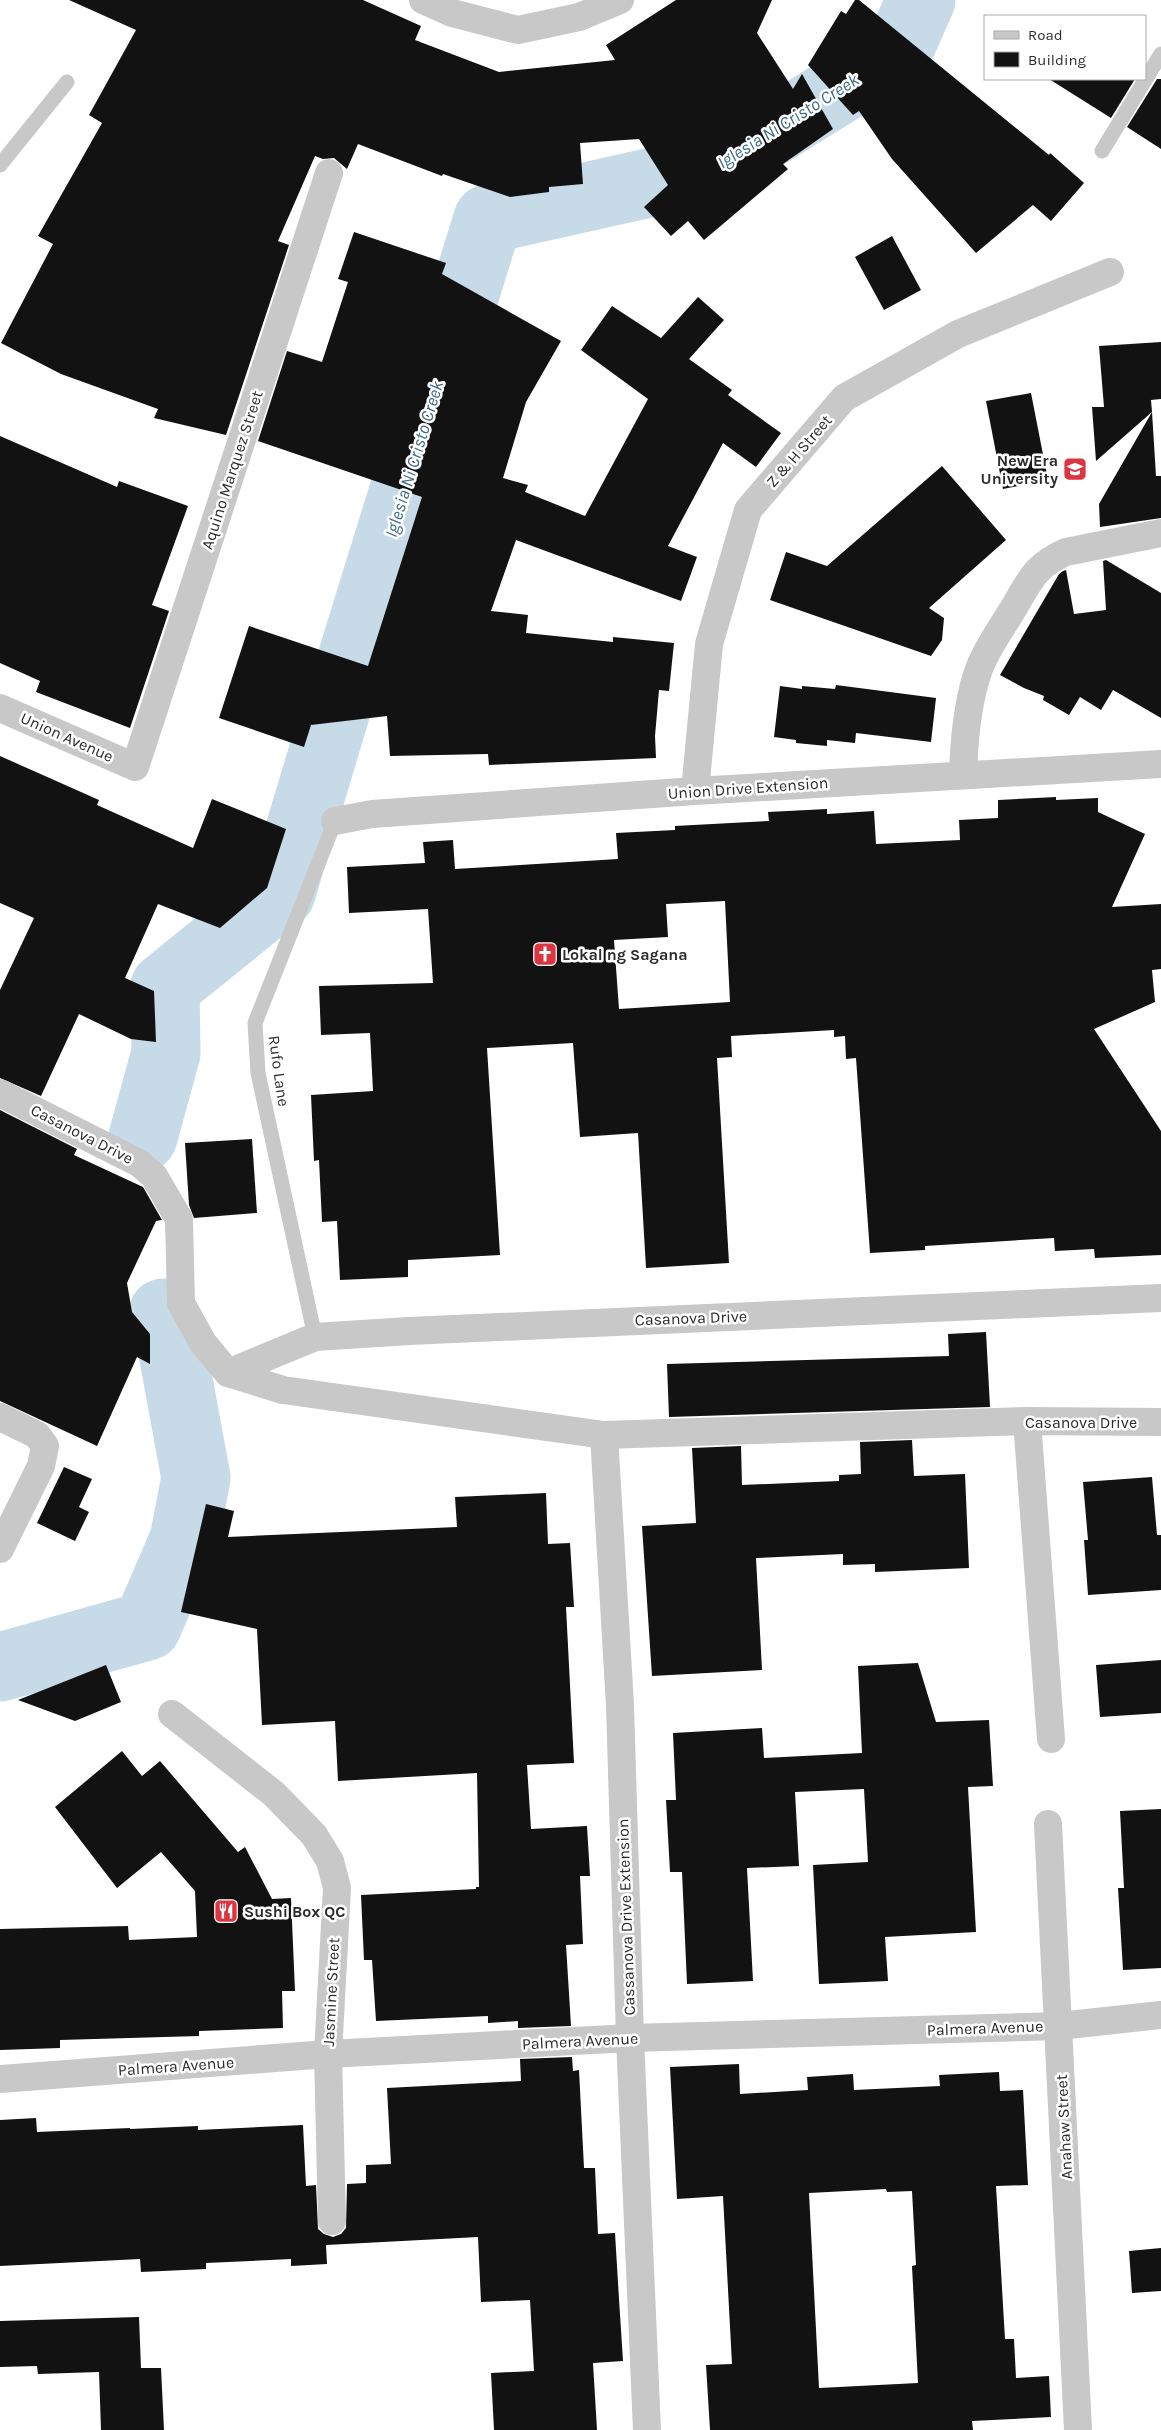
<svg xmlns="http://www.w3.org/2000/svg" width="1161" height="2430" font-family="Karla,sans-serif">
  <rect width="100%" height="100%" fill="#fff"/>
  <g fill="none" stroke-linecap="round" stroke-linejoin="round">
    <!-- river -->
    <g stroke="#c6dae8" stroke-width="69">
      <path d="M143,1137l23,-84 -1,-66 116,-94 52,-173 155,-501 223,-50 186,-115 24,-54"/>
      <path d="M0,1667l147,-41 37,-86 12,-62 -24,-131 -9,-34"/>
    </g>
  </g>
  <!-- building -->
  <g fill="#121212" fill-rule="evenodd">
    <path d="M69,0h294l58,26 -6,14 84,32 116,-12 -9,-15 70,-45h96l-15,33 36,56 9,-15 31,55 -50,35 5,5 -84,71 -16,-19 -17,15 -27,-29 24,-22 -29,-46 -59,4 3,41 -34,3v5l-39,5 -67,-23 -1,2 -84,-32 -11,25 -13,-11 -11,1 -8,-3 -37,85 11,4 -63,190 -72,-17 4,-9 -97,-35 -60,-31 52,-99 -15,-8 64,-113 -13,-8 47,-85z"/>
    <path d="M855,0h4l190,155 1,-2 34,30 -33,38 -18,-16 -57,48 -84,-94 -33,-48 -6,4 -45,-50 33,-54 5,3z"/>
    <path d="M1049,79h86l-24,39z"/>
    <path d="M1157,79h4v70l-34,-22z"/>
    <path d="M354,232l92,31 -4,11 119,67 -35,61 -23,76 25,7 -3,7 60,24 63,-117 -67,-49 31,-44 49,32 37,-41 26,23 -35,39 43,31 -4,5 53,38 -25,34 -33,-24 -55,103 29,11 -16,44 -165,-61 -25,71 37,4 -2,18 87,9v-5l61,6 -5,48 -10,-1 -4,46 1,22 -167,7 -1,-11 -98,2 -3,-40 -76,9 -7,22 -85,-29 30,-92 119,40 54,-169 -164,-56 29,-90 35,11 26,-80 -10,-3z"/>
    <path d="M892,236l29,54 -37,20 -29,-53z"/>
    <path d="M1161,342v57l-10,1 1,12 -56,49 -4,-54h12l-5,-61z"/>
    <path d="M1031,393l17,87 -45,9 -17,-88z"/>
    <path d="M1152,412l4,64h5v42l-61,9 -1,-23z"/>
    <path d="M0,436l117,51 2,-6 69,25 -36,99 17,6 -39,117 -94,-36 4,-11 -40,-18z"/>
    <path d="M942,466l64,74 -77,68 15,10 -2,22 -11,16 -161,-56 16,-48 41,14z"/>
    <path d="M1106,560l55,33v125l-48,-28 -12,20 -21,-13 -11,18 -26,-15 1,-4 -20,-8 -24,-13 59,-101 4,-3 3,-1 8,44 32,-4 -3,-49z"/>
    <path d="M836,685l100,13 -5,44 -75,-9 -1,10 -28,-3v6l-31,-3v-3l-22,-3 6,-51 22,3v-3l33,3z"/>
    <path d="M0,756l99,44 -2,5 96,43 19,-49 74,30 -19,59 -47,40 -62,-24 -33,74 29,13 2,51 -25,-3 -52,-25 -38,82 -41,-18v-88l34,-72 -34,-15z"/>
    <path d="M1056,797v3l42,-2v14l47,22 -33,73 49,-3v65l-9,1 3,32 -61,27 67,102v124l-66,3 -1,-9 -39,2 -1,-13 -129,8v4l-55,3 -14,-195 -10,1 -1,-23 -11,1v-7l-103,6 1,21 -15,1 12,205 -83,5 -8,-135 -58,4 -7,-94 -86,5 13,207 -92,5v17l-68,3 -3,-59 -15,1 -3,-62 -5,1 -3,-66 62,-4 -3,-58 -49,2 -2,-49 114,-3 -5,-74 -79,4 -2,-46 78,-4 -2,-21 30,-2 2,29 163,-10 -2,-26 59,-3v-4l94,-5 -1,-9 59,-3v5l47,-3 2,33 84,-4 -1,-20 39,-2v-18zM725,901l5,101 -111,7 -5,-69 54,-3 -2,-33z"/>
    <path d="M0,1110l77,39 -3,6 69,32 19,33 -6,1 -29,62 5,29 18,22v30l-13,-7 -40,89 -97,-45z"/>
    <path d="M252,1139l5,74 -63,5 -5,-13 -4,-62z"/>
    <path d="M986,1332l4,75 -321,10 -2,-53 282,-8 -1,-22z"/>
    <path d="M912,1440l2,36 51,-2 4,94 -94,4v-8l-32,1v-11l-87,4 6,112 -110,6 -10,-150 54,-3 -4,-75 49,-2 1,39 97,-4v-6l22,-1 -1,-32z"/>
    <path d="M64,1467l28,12 -13,28 10,5 -14,29 -38,-18z"/>
    <path d="M1152,1477l5,58h4v55l-73,5 -4,-55h4l-5,-58z"/>
    <path d="M546,1493l2,51 22,-1 4,64h-8l8,156 -47,2 4,64 56,-3 3,50h-10l3,68 -17,1 5,81 -53,2v-7l-30,2v-7l-112,5 -4,-61h-8l-3,-65 115,-6v-2h3l-2,-114 -139,8 -3,-60 -73,4 -5,-96 -76,-17 25,-108 28,7 -6,26 229,-10 -2,-30z"/>
    <path d="M1161,1660v53l-61,4 -4,-52z"/>
    <path d="M918,1663l18,59 53,-2 4,66 -25,1 8,145 -91,5 3,44 -69,3 -6,-119 55,-3 -4,-73 -69,3 4,74 -52,2 6,113 -66,3 -5,-112h-12l-4,-72h10l-3,-67 89,-5 2,30 98,-5 -4,-87z"/>
    <path d="M106,1665l15,37 -46,19 -57,-21z"/>
    <path d="M122,1751l20,25 18,-15 78,91 7,-5 27,52 19,-1 4,93h-13l1,37 -84,3v5l-139,4v8l-60,2v-121l128,-3 1,14 68,-3 -2,-46 -34,-39 -44,36 -62,-81z"/>
    <path d="M1161,1809v159l-38,2 -5,-82h6l-4,-77z"/>
    <path d="M572,2057l1,14 6,-1 5,98h11l3,66 17,-1 4,66 4,62 -30,2 4,67h-103l-3,-57 43,-2 -4,-71 -49,2 -3,-65 -152,8 1,19 -36,2v-7l-85,4v6l-65,3 -1,-13 -140,7v-146l36,-2 1,14 93,-4v1l68,-3v4l105,-5 3,61 10,-1 2,44 6,5 9,3 8,-3 5,-6 1,-44 19,-1v-18l25,-1 -4,-76 134,-7 -1,-22z"/>
    <path d="M739,2064l1,30 68,-4 -1,-13 46,-3 1,16 86,-4 -1,-11 60,-3 1,19 23,-1 5,95 -32,1 9,153h9l2,39 33,-2 2,41 -79,4 1,9h-263l-4,-65 26,-1 -9,-168 -46,3 -7,-132zM886,2189l1,3 25,-1 4,74 -4,1 6,117 -99,5 -10,-195z"/>
    <path d="M1161,2248v43l-29,2 -3,-42z"/>
    <path d="M139,2317l2,51h20l3,62h-63l-2,-58 -61,2 -1,-8 -37,1v-46z"/>
  </g>
  <g fill="none" stroke-linecap="round" stroke-linejoin="round">
    <!-- lane -->
    <g stroke="#c8c8c8" stroke-width="15">
      <path d="M1102,151l59,-97"/>
      <path d="M0,165l67,-83"/>
      <path d="M315,1337l-57,-264 -3,-50 80,-202"/>
    </g>
    <!-- street -->
    <g stroke="#c8c8c8" stroke-width="28">
      <path d="M423,0l29,13 66,17 61,-13 41,-17"/>
      <path d="M0,708l135,59 194,-594"/>
      <path d="M963,775c1,-35 4,-73 16,-106 8,-21 22,-40 34,-60 17,-28 21,-43 53,-57l95,-19"/>
      <path d="M695,791l14,-147 39,-134 96,-112 114,-64 152,-62"/>
      <path d="M335,821l37,-7 323,-23 466,-27"/>
      <path d="M0,1093l139,70 15,13 25,43 2,84 22,40 25,30 55,17 321,45 423,-14 134,1"/>
      <path d="M228,1373l87,-36 94,-6 752,-33"/>
      <path d="M0,1417l37,18 8,11 -4,20 -41,83"/>
      <path d="M1027,1421l24,318"/>
      <path d="M604,1435l16,270 10,333 17,392"/>
      <path d="M172,1714l102,80 40,41 16,26 7,27 -9,166 4,167"/>
      <path d="M1048,1824l30,606"/>
      <path d="M0,2079l328,-25 302,-16 429,-12 102,-11"/>
    </g>
  </g>
  <!-- icons -->
  <defs>
    <g id="university-square" transform="scale(1.25)"><rect x="-9" y="-9" width="18" height="18" rx="4" fill="#da3641" stroke="#fff"/><path d="M0-5L7-2L0 1L-7-2ZM-4 1L0 2.5L4 1V4Q0 6-4 4Z" fill="#fff"/></g>
    <g id="church-square" transform="scale(1.25)"><rect x="-9" y="-9" width="18" height="18" rx="4" fill="#da3641" stroke="#fff"/><path d="M-1.2-6h2.4v3.5h3.3v2.4h-3.3V6h-2.4V-.1h-3.3v-2.4h3.3Z" fill="#fff"/></g>
    <g id="restaurant-square" transform="scale(1.25)"><rect x="-9" y="-9" width="18" height="18" rx="4" fill="#da3641" stroke="#fff"/><path d="M-5-6h1v4h1v-4h1v4h1v-4h1v5L-1.5 .5V6h-2V.5L-5-1ZM5-6V6H3V1.5H1.5Q1.5-4 5-6Z" fill="#fff"/></g>
  </defs>
  <g fill-rule="evenodd">
    <use href="#university-square" x="1075" y="469"/>
    <use href="#church-square" x="545" y="954"/>
    <use href="#restaurant-square" x="226" y="1911"/>
  </g>
  <g text-anchor="middle" dominant-baseline="central" stroke-width="5" stroke-linejoin="round" paint-order="stroke">
    <!-- street labels -->
    <g font-size="16" fill="#2b2b2b" stroke="#fff">
      <text transform="translate(799 451) rotate(-49)">Z &amp; H Street</text>
      <text transform="translate(232 470) rotate(-72)">Aquino Marquez Street</text>
      <text transform="translate(67 737) rotate(24)">Union Avenue</text>
      <text transform="translate(748 788) rotate(-4)">Union Drive Extension</text>
      <text transform="translate(279 1071) rotate(82)">Rufo Lane</text>
      <text transform="translate(82 1134) rotate(27)">Casanova Drive</text>
      <text transform="translate(691 1318) rotate(-2)">Casanova Drive</text>
      <text x="1081" y="1422">Casanova Drive</text>
      <text transform="translate(626 1917) rotate(-92)">Cassanova Drive Extension</text>
      <text transform="translate(331 1992) rotate(-87)">Jasmine Street</text>
      <text transform="translate(985 2028) rotate(-2)">Palmera Avenue</text>
      <text transform="translate(580 2041) rotate(-3)">Palmera Avenue</text>
      <text transform="translate(176 2066) rotate(-4)">Palmera Avenue</text>
      <text transform="translate(1064 2127) rotate(-93)">Anahaw Street</text>
    </g>
    <!-- poi labels -->
    <g font-size="16" font-weight="bold" fill="#2b2b2b" stroke="#fff" text-anchor="start">
      <text x="1058" y="460" text-anchor="end">New Era<tspan x="1058" dy="18">University</tspan></text>
      <text x="562" y="954">Lokal ng Sagana</text>
      <text x="244" y="1911">Sushi Box QC</text>
    </g>
    <!-- water labels -->
    <g font-size="18" font-style="italic" fill="#3f6b88" stroke="#fff">
      <text transform="translate(788 121) rotate(-32)">Iglesia Ni Cristo Creek</text>
      <text transform="translate(414 459) rotate(-73)">Iglesia Ni Cristo Creek</text>
    </g>
  </g>
  <!-- legend -->
  <rect x="984" y="15" width="162" height="65" fill="#ffffff" stroke="#aaaaaa"/>
  <rect x="994" y="31" width="25" height="8" fill="#c8c8c8" stroke="#aaaaaa"/>
  <text x="1028" y="40" font-size="15" fill="#2b2b2b">Road</text>
  <rect x="994" y="52" width="25" height="15" fill="#121212" stroke="#aaaaaa"/>
  <text x="1028" y="65" font-size="15" fill="#2b2b2b">Building</text>
</svg>
